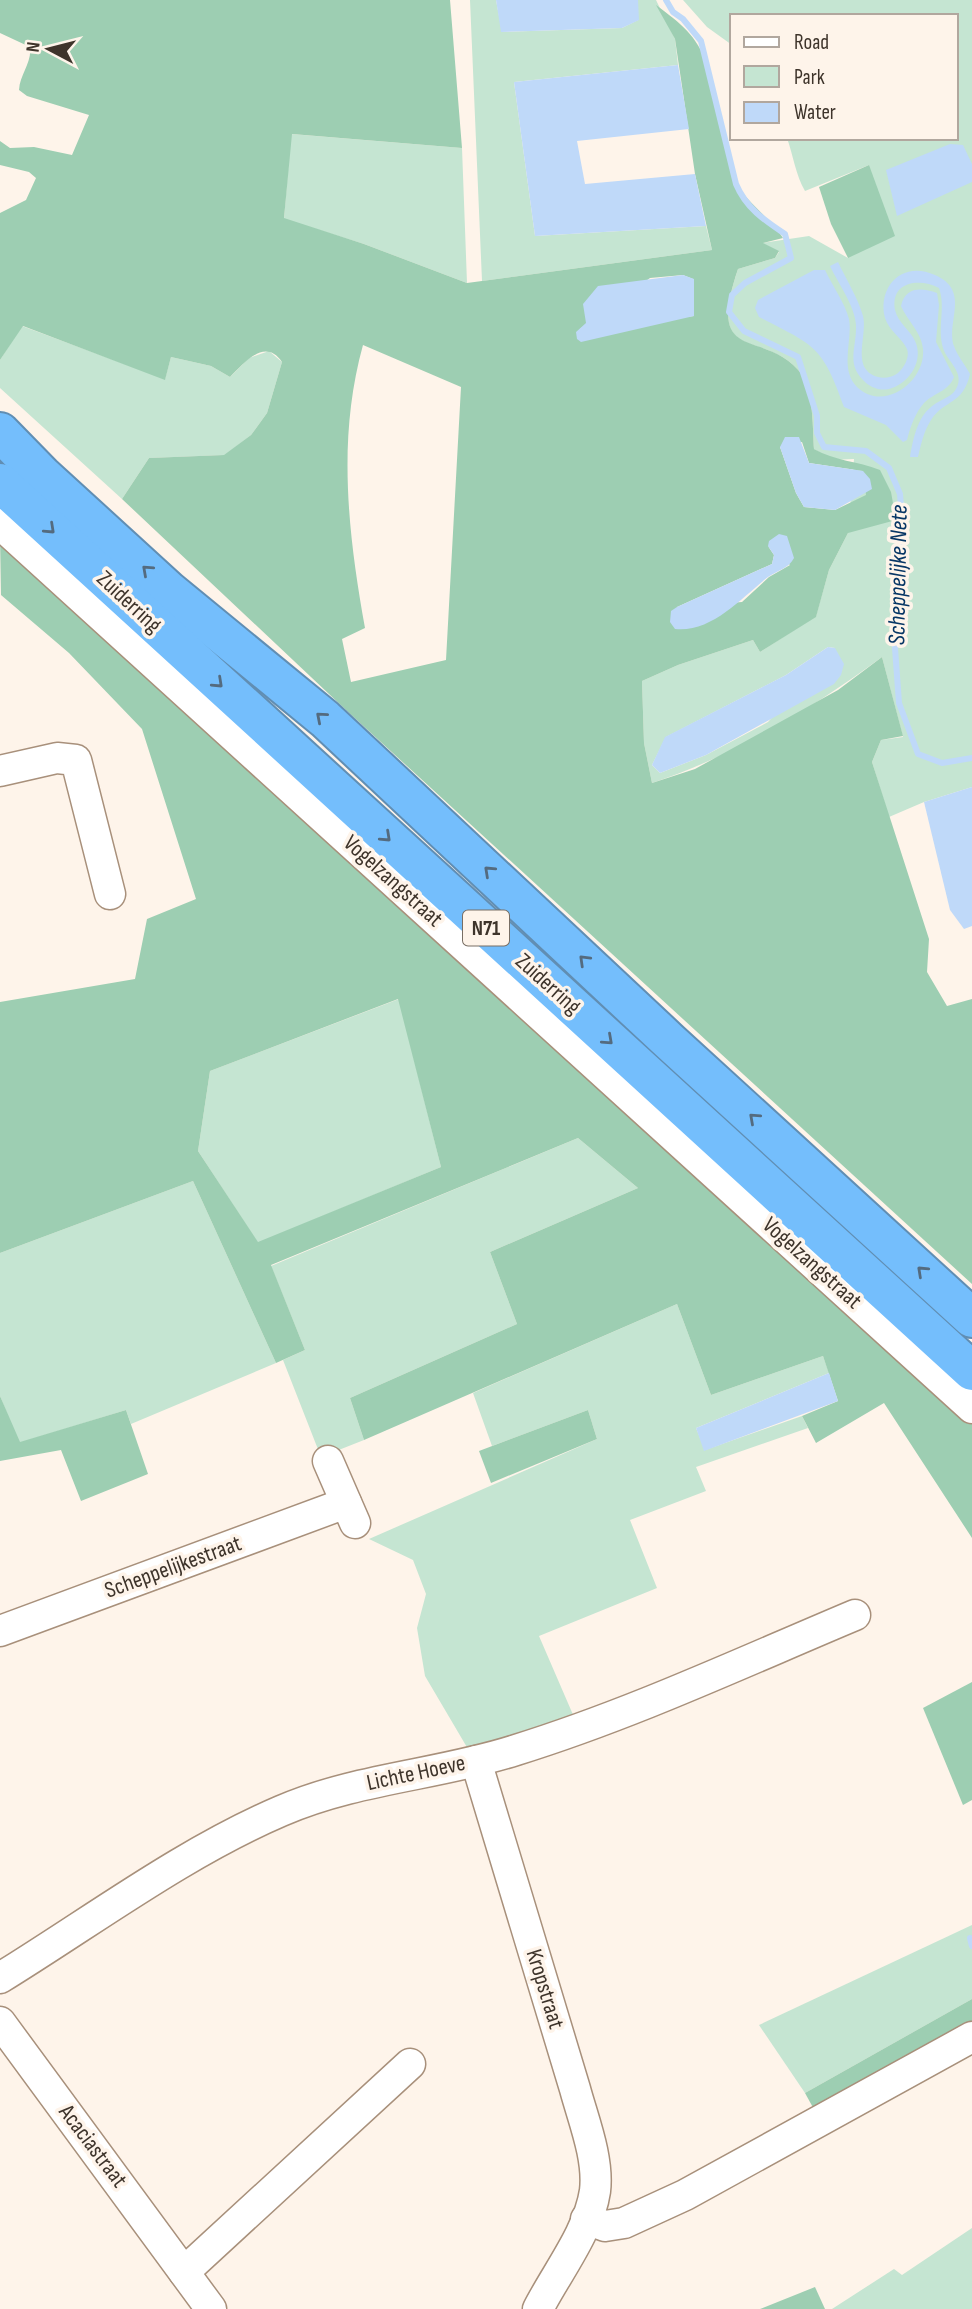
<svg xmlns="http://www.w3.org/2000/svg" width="972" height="2309" font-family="'Sofia Sans Condensed',sans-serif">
  <rect width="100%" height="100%" fill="#fef4ea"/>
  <!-- green -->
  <g fill="#c5e5d2" fill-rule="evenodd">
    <path d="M470,0h26l6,32 120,-4 16,-8v-20h18l19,39 3,26 -164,17 21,154 171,-10 6,24 -230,31z"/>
    <path d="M683,0h289v787l-48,15 -35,15 -17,-55 9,-22 22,-3 -21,-80c-69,51 -148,99 -230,126l-8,-40 -2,-62 36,-16 75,-25 7,12 56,-36 13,-46 19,-37 6,-74 -22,1 -18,-11c-1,-17 -1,-60 -11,-73 -37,-51 -99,-6 -65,-107l37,-11 4,-6 -17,-9 47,-7 39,22 21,-93 -64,26c-9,-15 -12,-36 -18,-53h169v-122h-224v29l-25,-18zM828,647l7,1 -67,74 -62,33 -46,18 -8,-8 14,-28 120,-62z"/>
    <path d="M291,134l171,14 5,135 -103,-39 -80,-25z"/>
    <path d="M22,326l143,53 6,-22 40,9 19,11 19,-19 20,-7 13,11 -15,51 -16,22 -26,20 -76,3 -27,41 -122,-111v-28z"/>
    <path d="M399,999l42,168 -183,76 -60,-92 12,-80z"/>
    <path d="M578,1138l60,50 -148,64 27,72 -167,74 14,42 -43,17 -38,-97 22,-10 -34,-84z"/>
    <path d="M193,1181l83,182 -145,61 -5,-14 -107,33 -19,-47v-143z"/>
    <path d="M677,1304l34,91 112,-39 6,17 -133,55 9,22 97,-34 6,12 -112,39 10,24 -76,29 27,68 -118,48 35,81 -106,32 -43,-73 -8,-48 9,-34 -13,-34 -44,-21 228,-100 -9,-29 -96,36 -19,-53z"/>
    <path d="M972,1925v74l-167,94 -46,-68z"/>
    <path d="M972,2228v81h-140l62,-40 8,6z"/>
  </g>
  <!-- forest -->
  <g fill="#9dceb2" fill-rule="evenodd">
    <path d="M0,0h450l12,148 -170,-14 -8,84 80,26 103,39 245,-33 -17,-76 -20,-135 -19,-34c24,18 41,30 51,60l26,113c13,25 36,38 50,60l-20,5 16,8 -4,7 -37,11c-34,100 28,56 65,107 10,13 10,56 11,73 21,12 43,12 66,21l11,22 5,28 -48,13 -19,37 -13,47 -56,35 -7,-12 -75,25 -36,16 2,62 8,40 43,-14 143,-79 44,-33 21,79 -22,4 -9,22 57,177 -2,33 20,34 25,-7v285l-625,-573 -225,-212 27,-41 75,-3 27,-20 16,-22 15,-51c-17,-25 -38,1 -52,15l-19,-11 -40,-9 -6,23 -142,-54 -23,34v-147l26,-13 10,-22 -7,-6 -29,-7v-24l10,7 24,-1 38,8 17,-40 -62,-19 -8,-6c1,-16 13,-27 11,-43l-30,-14zM683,275l10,4 1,37 -114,13 70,-51zM363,345l98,42 -15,273 -95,22 -9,-43 23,-11c-17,-95 -28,-189 -2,-283zM802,442l7,21 54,8 3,24 -31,15 -31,-3 -8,-14 -16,-46zM768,546l22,19 -21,12 -27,25 -65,5 95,-43 2,-9z"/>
    <path d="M869,165l26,71 -47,22 -17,-34 -12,-37z"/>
    <path d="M0,536l972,882v120l-88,-135 -68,40 -14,-27 36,-15 -15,-45 -112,39 -34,-91 -313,136 -14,-42 167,-74 -27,-72 148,-64 -60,-50 -307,127 34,85 -29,13 -83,-182 -193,72v-251l135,-23 12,-60 49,-20 -54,-170 -73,-76 -68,-58zM398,999l43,168 -183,75 -60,-91 12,-80z"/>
    <path d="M0,1396l20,46 106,-32 22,64 -67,27 -20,-51 -61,11z"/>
    <path d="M588,1410l9,29 -106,44 -12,-32z"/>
    <path d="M972,1682v118l-9,5 -40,-97z"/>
    <path d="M972,1999v29l-156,85 -11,-20z"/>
    <path d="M815,2287l10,22h-65z"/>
  </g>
  <!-- water -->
  <g fill="#bfd9f9">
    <path d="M496,0h142l1,20 -17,8 -121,4z"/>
    <path d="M678,65l11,64 -112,12 8,43 110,-10 11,52 -171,10 -21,-154z"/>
    <path d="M950,144l13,1 9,19v18l-75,34 -11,-46z"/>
    <path d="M838,262c8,17 20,36 25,54 5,20 -13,53 15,61 6,2 15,0 20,-4 6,-5 12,-16 9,-24 -5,-11 -18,-18 -22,-31 -8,-32 18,-58 50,-43 36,16 11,46 19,71 3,9 11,19 16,28 -7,31 -25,25 -39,46 -7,11 -10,24 -13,37h-8c3,-17 7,-39 21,-50 6,-6 18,-9 23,-15 14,-18 -7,-30 -11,-44 -6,-21 3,-40 -4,-60 -19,-10 -49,-7 -44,22 3,13 15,20 20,31 9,19 -5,41 -23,47 -10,4 -22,0 -29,-8 -17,-17 -6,-34 -7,-55 -1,-19 -18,-42 -26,-59z"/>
    <path d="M814,270h11c7,15 20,33 24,49 4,21 -10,50 8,68 27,26 69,-6 66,-38 -1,-16 -16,-29 -22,-43 4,-19 20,-19 36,-13l2,12 -3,37 18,35c-5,14 -20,16 -30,26 -9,10 -14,25 -17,37l-4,2 -17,-17 -42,-18c-22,-62 -29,-61 -85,-90l-4,-9 3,-8z"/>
    <path d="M683,275l11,4v37l-113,26 -4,-3 -1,-7 10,-9 -3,-19 15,-18z"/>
    <path d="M785,437h14l10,26 54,8 7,8 2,10 -37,21 -31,-3 -8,-14 -16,-46z"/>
    <path d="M779,534l8,2 7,22c-6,11 -16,12 -26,19 -26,20 -56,56 -93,52l-5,-7 1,-11 6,-4 95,-43 2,-9 -6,-9 1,-5z"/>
    <path d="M828,647l7,1 9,16 -3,11 -7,9 -128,71 -46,18 -8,-8 13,-28 121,-62z"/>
    <path d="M972,787v139l-8,3 -14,-19 -26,-108z"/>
    <path d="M829,1373l9,28 -134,50 -8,-23z"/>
  </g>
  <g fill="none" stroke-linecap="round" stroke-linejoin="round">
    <!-- stream -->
    <g stroke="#bfd9f9" stroke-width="6">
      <path d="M666,0l7,12 10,7 18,22 35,143c10,24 28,36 49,50l6,24 -46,25 -13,12 -3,17 15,19 54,26 19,59v17l7,14 42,4 23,17 11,26 2,25 -7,129 4,55 19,51 24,9 30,-5"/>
      <path d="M970,1938l2,8"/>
    </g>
    <!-- minor casing -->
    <g stroke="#a8907b" stroke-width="33">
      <g id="minor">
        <path d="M0,524l972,884"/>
        <path d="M0,771l57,-13 19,2 34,134"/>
        <path d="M328,1461l27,62"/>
        <path d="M0,1631l346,-128"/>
        <path d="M476,1761l99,328c8,30 24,69 20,102 -6,41 -38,81 -57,118"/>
        <path d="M0,1978c91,-56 183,-125 281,-167 76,-33 158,-36 235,-61 116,-36 227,-88 339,-135"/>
        <path d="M0,2022l211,287"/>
        <path d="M586,2219l19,7 19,-3 61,-28 287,-158"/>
        <path d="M184,2272l226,-208"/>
      </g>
    </g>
    <!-- highway casing -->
    <g stroke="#618eb3" stroke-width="42">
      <g id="highway">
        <path d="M0,432l42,43 127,116 156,128 344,322 303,277"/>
        <path d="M0,483l972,888"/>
      </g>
    </g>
    <!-- minor -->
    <use href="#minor" stroke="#fff" stroke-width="30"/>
    <!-- highway -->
    <use href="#highway" stroke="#74befc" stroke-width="38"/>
  </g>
  <!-- one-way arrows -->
  <defs><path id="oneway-chevron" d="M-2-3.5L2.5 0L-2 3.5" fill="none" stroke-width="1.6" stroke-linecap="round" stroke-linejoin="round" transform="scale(1.75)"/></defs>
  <g stroke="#546b7f">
    <use href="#oneway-chevron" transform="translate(50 529) rotate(43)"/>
    <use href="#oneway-chevron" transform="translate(147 570) rotate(-138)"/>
    <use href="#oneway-chevron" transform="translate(218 683) rotate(43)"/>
    <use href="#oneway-chevron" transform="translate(321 717) rotate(-139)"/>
    <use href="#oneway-chevron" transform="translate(386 837) rotate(43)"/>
    <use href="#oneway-chevron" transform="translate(489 871) rotate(-137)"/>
    <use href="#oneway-chevron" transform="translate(584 960) rotate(-136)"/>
    <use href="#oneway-chevron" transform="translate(608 1040) rotate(42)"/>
    <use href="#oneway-chevron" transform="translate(754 1118) rotate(-138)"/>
    <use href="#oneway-chevron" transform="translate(922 1271) rotate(-137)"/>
  </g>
  <g text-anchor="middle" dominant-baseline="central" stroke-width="7" stroke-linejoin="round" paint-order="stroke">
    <!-- shield labels -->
    <rect fill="#fef4ea" stroke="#786e64" stroke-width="2" x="463" y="910.5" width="46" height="35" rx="5"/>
    <g font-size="21" font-weight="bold" fill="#3e342b">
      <text x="486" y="928">N71</text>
    </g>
    <!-- street labels -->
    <g font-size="23" fill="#3e342b" stroke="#fef4ea">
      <text transform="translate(129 602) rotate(43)">Zuiderring</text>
      <text transform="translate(393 881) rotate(42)">Vogelzangstraat</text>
      <text transform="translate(548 984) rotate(42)">Zuiderring</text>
      <text transform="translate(812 1263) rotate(42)">Vogelzangstraat</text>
      <text transform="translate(173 1567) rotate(-20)">Scheppelijkestraat</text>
      <text transform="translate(416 1773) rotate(-12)">Lichte Hoeve</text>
      <text transform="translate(545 1989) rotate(73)">Kropstraat</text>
      <text transform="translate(93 2146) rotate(53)">Acaciastraat</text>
    </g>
    <!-- water labels -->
    <g font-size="24" font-style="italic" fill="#073665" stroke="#fef4ea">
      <text transform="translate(898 575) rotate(-89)">Scheppelijke Nete</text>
    </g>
  </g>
  <!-- legend -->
  <rect x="730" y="14" width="228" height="126" fill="#fef4ea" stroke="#b1a79e" stroke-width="2"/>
  <rect x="744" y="37" width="35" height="10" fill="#ffffff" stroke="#b1a79e" stroke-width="2"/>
  <text x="794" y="49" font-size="21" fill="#3e342b">Road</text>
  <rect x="744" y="66" width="35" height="21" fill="#c5e5d2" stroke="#b1a79e" stroke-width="2"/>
  <text x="794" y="84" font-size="21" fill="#3e342b">Park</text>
  <rect x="744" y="102" width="35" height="21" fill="#bfd9f9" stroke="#b1a79e" stroke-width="2"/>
  <text x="794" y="119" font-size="21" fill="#3e342b">Water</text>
  <!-- north arrow -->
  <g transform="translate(49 49) rotate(277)" stroke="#fef4ea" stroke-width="5" paint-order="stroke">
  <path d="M0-5L12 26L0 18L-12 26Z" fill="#3e342b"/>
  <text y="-10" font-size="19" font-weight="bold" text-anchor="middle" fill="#3e342b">N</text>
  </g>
</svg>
